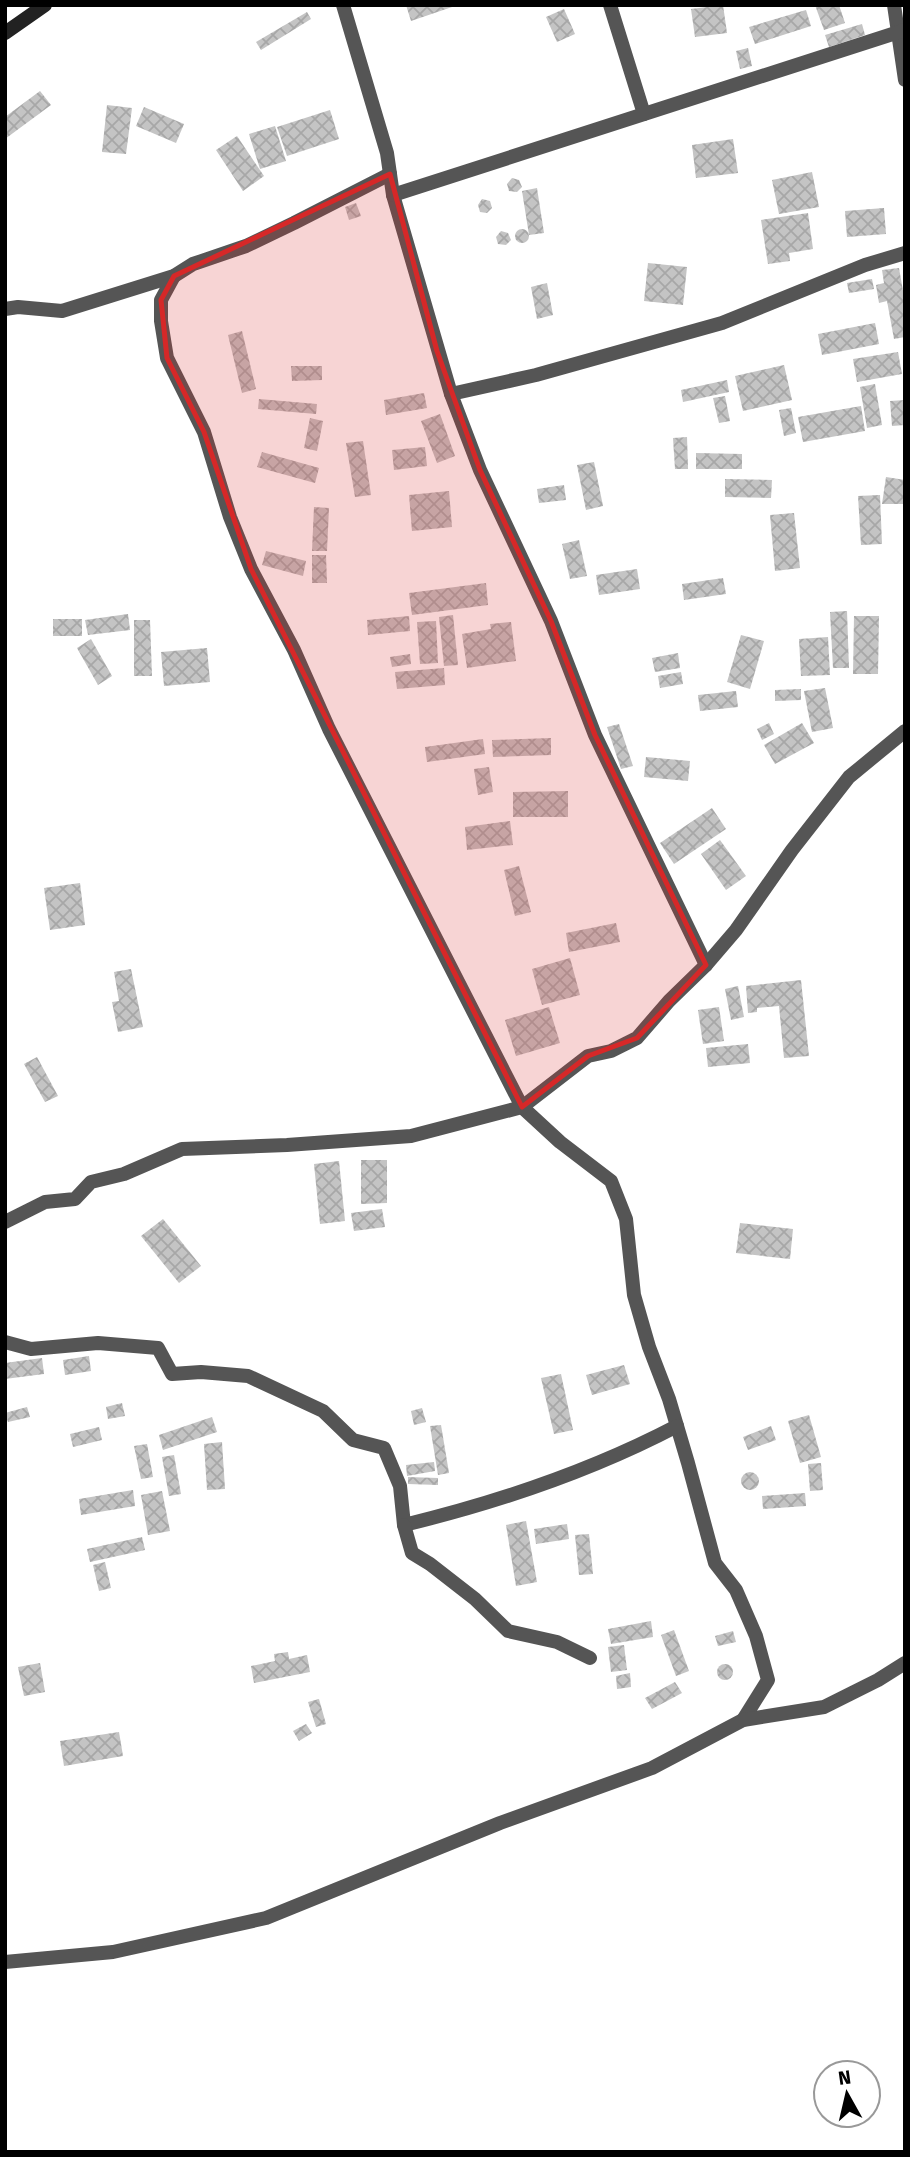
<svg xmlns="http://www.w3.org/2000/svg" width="910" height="2157" font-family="'Fira Sans',sans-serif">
  <defs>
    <pattern id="building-cross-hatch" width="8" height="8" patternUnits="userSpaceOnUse" patternTransform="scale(1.75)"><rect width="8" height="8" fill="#c4c4c4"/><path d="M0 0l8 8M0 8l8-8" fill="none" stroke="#a7a7a7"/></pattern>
  </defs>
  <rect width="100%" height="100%" fill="#fff"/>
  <!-- building -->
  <g fill="url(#building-cross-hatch)">
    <path d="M406,5h49v1l-44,15z"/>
    <path d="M723,5l4,28 -32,4 -4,-28z"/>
    <path d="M815,5h24l6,18 -21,7z"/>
    <path d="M564,9l11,25 -18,8 -11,-25z"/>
    <path d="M806,10l5,16 -56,18 -6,-17z"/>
    <path d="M307,12l4,7 -50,31 -5,-8z"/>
    <path d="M862,24l3,11 -36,12 -4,-12z"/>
    <path d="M748,48l4,18 -12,3 -4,-18z"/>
    <path d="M40,91l11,14 -46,34v-22z"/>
    <path d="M107,105l25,3 -6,46 -24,-2z"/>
    <path d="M144,107l40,17 -8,19 -40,-17z"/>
    <path d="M330,110l9,29 -52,17 -10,-29z"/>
    <path d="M275,126l11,35 -26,8 -11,-35z"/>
    <path d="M237,136l27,40 -21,15 -27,-41z"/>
    <path d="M733,139l5,34 -42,5 -4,-33z"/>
    <path d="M812,172l7,35 -40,7 -7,-34z"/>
    <path d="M512,178l7,2 3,7 -5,5 -8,-1 -2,-7z"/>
    <path d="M537,188l7,45 -15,2 -7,-44z"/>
    <path d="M482,199l8,2 2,7 -5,5 -7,-1 -2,-7z"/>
    <path d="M356,203l5,13 -12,4 -4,-13z"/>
    <path d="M884,208l2,26 -39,3 -2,-26z"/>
    <path d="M808,213l5,36 -24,4 1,8 -22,3 -7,-44z"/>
    <circle cx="522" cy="236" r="7"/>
    <path d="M501,231l7,2 3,7 -5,5 -8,-1 -2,-7z"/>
    <path d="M648,263l39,4 -4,38 -39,-4z"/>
    <path d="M899,268l6,34v35l-11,2 -7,-38 -8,2 -3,-18 8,-2 -2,-13z"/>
    <path d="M872,279l2,10 -25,4 -2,-10z"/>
    <path d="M547,283l6,32 -16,4 -6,-32z"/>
    <path d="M875,323l4,21 -57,11 -4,-21z"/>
    <path d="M242,331l14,58 -14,4 -14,-58z"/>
    <path d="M898,352l4,22 -45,8 -4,-23z"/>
    <path d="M784,365l8,35 -49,11 -8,-35z"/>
    <path d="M291,366h31v14l-30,1z"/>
    <path d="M727,380l2,12 -46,10 -2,-12z"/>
    <path d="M875,384l7,41 -15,3 -7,-41z"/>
    <path d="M424,393l3,15 -41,7 -2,-15z"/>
    <path d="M725,396l5,25 -11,2 -6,-25z"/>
    <path d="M259,399l58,5 -1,10 -58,-5z"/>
    <path d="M905,400v25l-13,1 -2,-25z"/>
    <path d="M861,406l4,25 -62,11 -5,-25z"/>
    <path d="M791,408l5,25 -12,3 -5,-26z"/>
    <path d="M440,414l15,42 -18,7 -16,-42z"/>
    <path d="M310,418l13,3 -6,30 -13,-3z"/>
    <path d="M687,437l1,32h-13l-2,-31z"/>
    <path d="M363,441l8,54 -16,2 -9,-54z"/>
    <path d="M425,447l2,19 -33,4 -2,-20z"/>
    <path d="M262,452l57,16 -4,15 -58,-16z"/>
    <path d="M696,453l46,1v15h-46z"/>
    <path d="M594,462l9,44 -17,4 -9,-45z"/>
    <path d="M886,477l19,3v24h-23z"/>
    <path d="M725,479l47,1 -1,18 -46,-1z"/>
    <path d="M564,485l2,15 -27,3 -2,-14z"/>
    <path d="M449,491l3,36 -40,4 -3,-36z"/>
    <path d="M880,495l2,49 -21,1 -3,-49z"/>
    <path d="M314,507l15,1 -2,43h-15z"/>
    <path d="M794,513l6,55 -25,3 -5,-56z"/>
    <path d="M579,540l8,36 -17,3 -8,-35z"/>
    <path d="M266,551l40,10 -3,15 -41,-11z"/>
    <path d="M312,555h14l1,28h-15z"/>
    <path d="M637,569l3,20 -41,6 -3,-20z"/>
    <path d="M723,578l3,16 -42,6 -2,-16z"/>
    <path d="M486,583l2,22 -76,10 -3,-22z"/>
    <path d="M847,611l2,57h-16l-3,-56z"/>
    <path d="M128,614l2,16 -42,5 -3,-15z"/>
    <path d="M453,615l5,50 -14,1 -5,-49z"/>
    <path d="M409,616l1,15 -42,4 -1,-15z"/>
    <path d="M854,616h25l-1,58h-25z"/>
    <rect x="53" y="619" width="29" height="17"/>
    <path d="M134,620h16l2,56h-18z"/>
    <path d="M436,621l2,42 -18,1 -3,-42z"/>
    <path d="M511,622l5,39 -49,7 -5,-34 29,-5 -1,-5z"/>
    <path d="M741,635l23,6 -14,48 -23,-7z"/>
    <path d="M828,637l2,38 -29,1 -2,-37z"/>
    <path d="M91,639l21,37 -14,9 -21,-37z"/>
    <path d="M207,648l3,34 -46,4 -3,-34z"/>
    <path d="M678,653l2,15 -25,4 -3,-14z"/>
    <path d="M410,654l1,10 -19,3 -2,-10z"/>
    <path d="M444,668l1,17 -48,4 -2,-17z"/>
    <path d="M681,672l2,12 -23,4 -2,-12z"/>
    <path d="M825,688l8,40 -21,4 -8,-41z"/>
    <path d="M801,689v11l-26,1v-11z"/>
    <path d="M736,691l2,16 -38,4 -2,-16z"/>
    <path d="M769,723l5,11 -12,6 -5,-11z"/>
    <path d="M802,723l12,20 -39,21 -11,-19z"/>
    <path d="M619,724l14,42 -12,3 -14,-42z"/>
    <path d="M551,738v17l-58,2 -1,-17z"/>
    <path d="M483,739l2,15 -58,8 -2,-15z"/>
    <path d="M646,757l44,4 -2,20 -44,-4z"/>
    <path d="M489,767l4,25 -15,3 -4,-26z"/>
    <path d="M568,791v26h-55v-25z"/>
    <path d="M712,808l14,21 -52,35 -14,-21z"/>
    <path d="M510,821l3,24 -46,5 -2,-23z"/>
    <path d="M720,840l26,36 -20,14 -25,-36z"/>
    <path d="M519,866l12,46 -16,4 -11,-46z"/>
    <path d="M80,883l5,42 -35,5 -6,-42z"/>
    <path d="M616,923l4,19 -51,10 -3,-19z"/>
    <path d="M570,958l10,37 -38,10 -10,-36z"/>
    <path d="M131,969l12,58 -25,5 -6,-30 7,-1 -5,-29z"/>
    <path d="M801,980l8,76 -25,2 -5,-52 -22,2v4l-9,1 -2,-27z"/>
    <path d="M738,986l6,31 -13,3 -6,-31z"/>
    <path d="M549,1007l11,36 -44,13 -11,-36z"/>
    <path d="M719,1007l5,34 -21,3 -5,-34z"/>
    <path d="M748,1044l2,19 -42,4 -2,-19z"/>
    <path d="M37,1057l21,39 -13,6 -21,-38z"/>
    <path d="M361,1160h26v43l-26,1z"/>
    <path d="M339,1161l6,60 -25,3 -6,-60z"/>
    <path d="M382,1209l3,18 -31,4 -3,-18z"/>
    <path d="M163,1219l38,47 -22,17 -38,-47z"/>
    <path d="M740,1223l53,6 -3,30 -54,-6z"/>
    <path d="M89,1356l2,15 -26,4 -2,-15z"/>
    <path d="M42,1358l2,16 -39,5v-16z"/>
    <path d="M624,1365l6,19 -38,11 -6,-20z"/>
    <path d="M561,1374l12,56 -19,4 -13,-56z"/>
    <path d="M122,1403l3,13 -17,3 -2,-12z"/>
    <path d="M27,1407l3,10 -22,5 -3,-9z"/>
    <path d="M422,1408l4,14 -12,3 -3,-14z"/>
    <path d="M809,1415l12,42 -21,6 -12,-42z"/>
    <path d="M212,1417l5,15 -54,18 -4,-15z"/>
    <path d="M441,1425l8,48 -11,2 -8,-49z"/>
    <path d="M771,1426l5,14 -28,10 -5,-13z"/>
    <path d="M99,1427l3,13 -29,7 -3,-13z"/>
    <path d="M222,1442l3,47 -18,1 -3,-46z"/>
    <path d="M147,1444l6,33 -12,2 -7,-33z"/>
    <path d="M174,1455l7,39 -12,2 -7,-39z"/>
    <path d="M434,1462l1,9 -28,5 -1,-11z"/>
    <path d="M821,1463l2,27 -13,1 -2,-27z"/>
    <circle cx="750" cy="1481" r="9"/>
    <path d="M408,1477l30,1v7l-30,-1z"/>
    <path d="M133,1490l2,16 -54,9 -2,-16z"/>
    <path d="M162,1491l8,40 -22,4 -7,-40z"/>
    <path d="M805,1493l1,13 -43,3 -1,-13z"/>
    <path d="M526,1521l11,61 -21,4 -10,-61z"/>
    <path d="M567,1524l2,15 -33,5 -2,-15z"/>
    <path d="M589,1534l4,40 -14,1 -4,-40z"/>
    <path d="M142,1537l3,13 -55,12 -3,-13z"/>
    <path d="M105,1562l6,26 -12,3 -6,-26z"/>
    <path d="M651,1621l2,16 -42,7 -3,-15z"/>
    <path d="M674,1630l15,41 -13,5 -15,-41z"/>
    <path d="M733,1631l3,11 -18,4 -3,-10z"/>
    <path d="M624,1645l3,25 -16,2 -3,-25z"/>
    <path d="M288,1652l1,7 18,-4 3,17 -56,11 -3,-17 24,-5 -1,-7z"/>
    <path d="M40,1663l5,29 -21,4 -6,-29z"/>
    <circle cx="725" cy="1672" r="8"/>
    <path d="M630,1673l1,14 -14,2 -1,-13z"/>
    <path d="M675,1682l7,11 -30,16 -7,-11z"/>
    <path d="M319,1699l7,25 -10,3 -8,-25z"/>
    <path d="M306,1724l6,9 -13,8 -6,-10z"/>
    <path d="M119,1732l4,24 -59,10 -4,-25z"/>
  </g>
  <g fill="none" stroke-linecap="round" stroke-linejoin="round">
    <!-- street -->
    <g stroke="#555" stroke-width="14">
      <path d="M343,5l44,148 6,42 58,199 29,76 71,151 44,114 111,230"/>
      <path d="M610,5l34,109"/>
      <path d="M894,5l11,75"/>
      <path d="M393,195l512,-165"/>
      <path d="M174,276l-13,24v21l6,37 37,74 26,85 21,52 43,81 35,79 193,378 38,35 51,39 15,38 8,76 15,52 20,52 19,64 27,100 21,27 20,46 12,44 -25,40"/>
      <path d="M5,309l13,-2 44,4 112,-35 19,-12 53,-18 48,-23 96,-49"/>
      <path d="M451,394l85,-19 186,-52 143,-58 40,-12"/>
      <path d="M5,1222l40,-20 30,-3 16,-17 33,-8 58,-25 105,-4 124,-9 111,-29 66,-51 23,-5 26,-13 32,-37 37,-36 30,-35 56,-80 57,-73 56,-46"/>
      <path d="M5,1342l26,7 67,-6 60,5 14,26 29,-2 47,4 75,35 30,29 31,8 16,38 4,39c95,-23 187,-54 273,-99"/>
      <path d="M404,1525l8,28 18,11 45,35 33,32 49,11 33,16"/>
      <path d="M5,1962l108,-10 153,-34 234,-95 152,-55 91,-48 81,-13 54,-27 27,-17"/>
    </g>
    <!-- secondary -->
    <path stroke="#222" stroke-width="14" d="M5,33l40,-28"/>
  </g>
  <!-- marked area -->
  <path fill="#d62828" fill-opacity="0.2" stroke="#d62828" stroke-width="5" stroke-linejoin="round" d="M390,174l47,177 43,119 71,151 44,114 111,230 -69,73 -49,18 -66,51 -271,-538 -47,-137 -37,-74 -6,-58 13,-24z"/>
  <!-- border -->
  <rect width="910" height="2157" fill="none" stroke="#000000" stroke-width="14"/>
  <!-- north arrow -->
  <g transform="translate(847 2094) rotate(352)"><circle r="33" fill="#ffffff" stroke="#999999" stroke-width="2"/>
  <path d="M0-5L12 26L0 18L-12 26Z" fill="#000000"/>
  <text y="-10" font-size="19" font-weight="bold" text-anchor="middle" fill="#000000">N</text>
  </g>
</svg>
